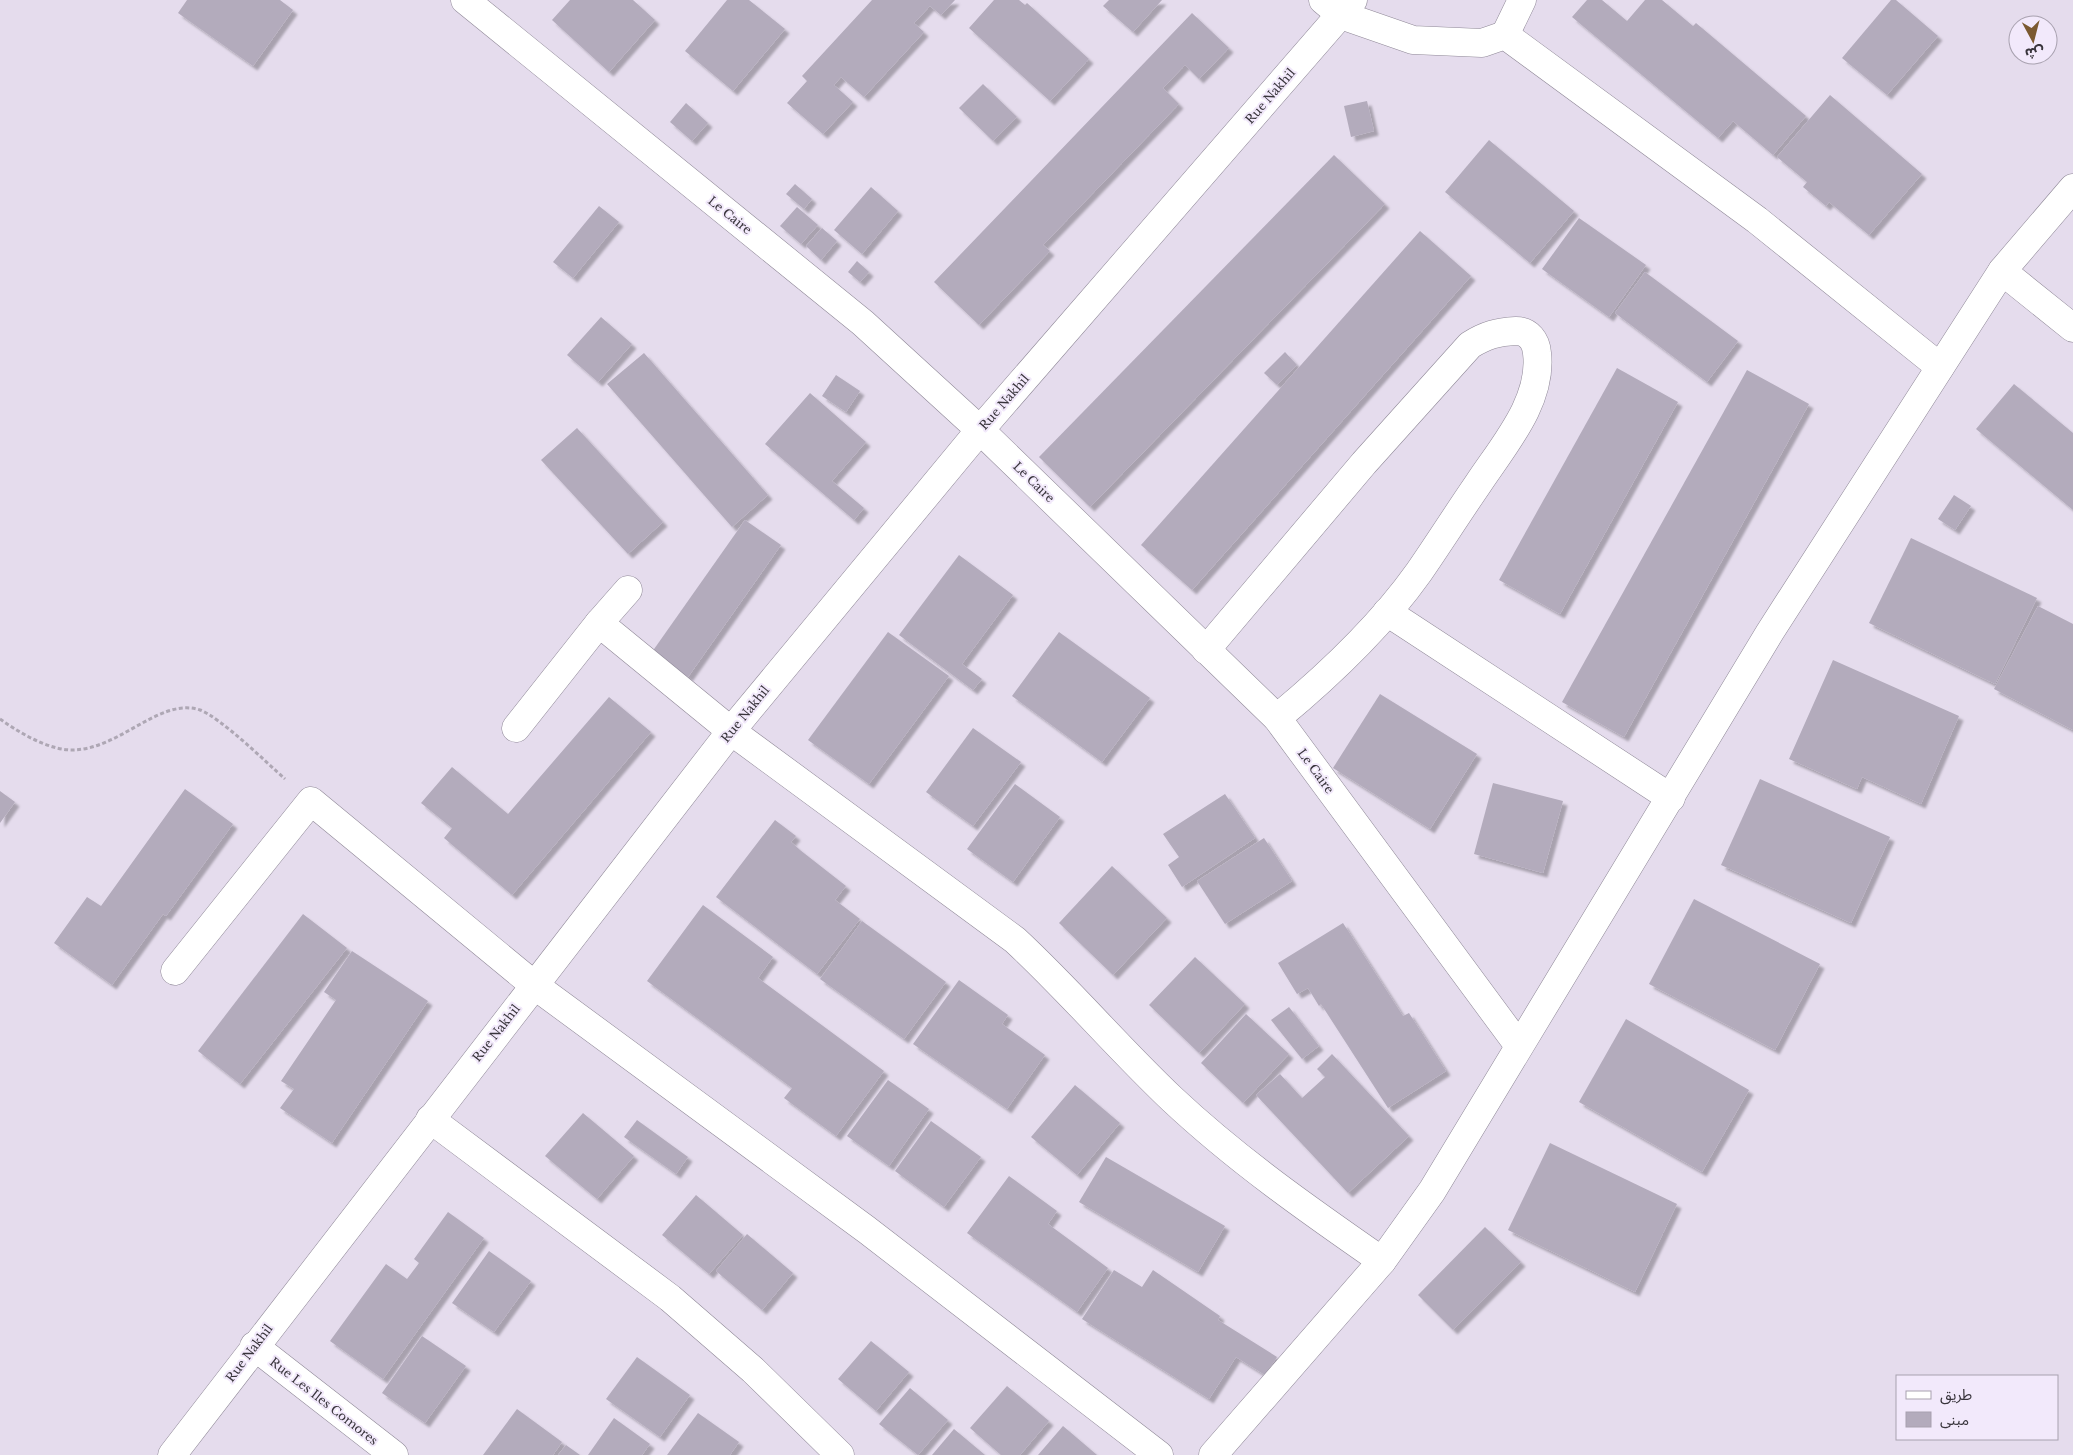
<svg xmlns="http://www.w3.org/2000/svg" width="2073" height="1455" font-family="'Libre Baskerville','Noto Sans Arabic',serif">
  <defs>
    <filter id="shadow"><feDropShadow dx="4.5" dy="4.5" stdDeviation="1" flood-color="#0004"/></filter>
  </defs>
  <rect width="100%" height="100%" fill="#e5dced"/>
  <!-- building -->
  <g fill="#b3abbc" filter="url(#shadow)">
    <path d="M187,0h93l13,10 -40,56 -75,-53z"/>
    <path d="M570,0h63l22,20 -46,52 -57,-52z"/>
    <path d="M727,0h22l36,29 -52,62 -48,-40z"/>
    <path d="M872,0h83l-14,15 -11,-9 -16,17 10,9 -60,65 -23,-20 -7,8 19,17 -30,32 -36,-31 20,-22 -5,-5z"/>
    <path d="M994,0h25l6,5 2,-2 62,56 -39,42 -81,-73z"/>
    <path d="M1109,0h53l-29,32 -30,-26z"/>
    <path d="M1587,0h15l25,21 18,-21h17l31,26 3,-3 110,93 -33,39 -40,-34 -15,17 -146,-121z"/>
    <path d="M1891,0h5l42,36 -51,59 -45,-37z"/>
    <path d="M1192,13l37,35 -30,31 -14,-14 -22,23 16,16 -136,141 7,6 -71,74 -45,-43z"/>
    <path d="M983,84l34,33 -24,24 -34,-33z"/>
    <path d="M1830,95l92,79 -53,61 -40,-33 -3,4 -23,-19 4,-5 -30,-25z"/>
    <path d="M1367,101l7,30 -23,6 -7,-31z"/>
    <path d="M686,103l22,20 -16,18 -22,-19z"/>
    <path d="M1489,140l85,71 -44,52 -85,-71z"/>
    <path d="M1334,155l51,49 -295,303 -51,-50z"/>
    <path d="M795,184l17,15 -8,10 -18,-15z"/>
    <path d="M871,187l27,24 -36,43 -28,-24z"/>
    <path d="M599,206l20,16 -46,56 -20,-16z"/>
    <path d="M797,207l21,18 -17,19 -21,-18z"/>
    <path d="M1579,218l67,47 -37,52 -67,-48z"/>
    <path d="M822,228l15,13 -16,19 -15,-14z"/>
    <path d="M1420,231l51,45 -279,314 -51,-45z"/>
    <path d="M857,261l12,11 -9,10 -12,-10z"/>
    <path d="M1645,272l93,69 -31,41 -92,-69z"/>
    <path d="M601,317l31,27 -34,38 -31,-27z"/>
    <path d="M1285,352l12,13 -20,20 -13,-12z"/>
    <path d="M644,353l124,142 -36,32 -125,-143z"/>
    <path d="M1617,368l61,34 -118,212 -61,-34z"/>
    <path d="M1747,370l62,34 -185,333 -62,-35z"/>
    <path d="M836,375l24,16 -14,21 -24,-16z"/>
    <path d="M2014,384l59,49v77l-97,-81z"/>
    <path d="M810,393l56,49 -34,39 32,27 -10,12 -89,-76z"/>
    <path d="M577,428l86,94 -35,32 -87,-94z"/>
    <path d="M1954,495l17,11 -16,24 -17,-11z"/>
    <path d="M745,520l36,25 -93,132 -36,-25z"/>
    <path d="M1911,538l126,60 -42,86 -126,-61z"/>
    <path d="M959,555l54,40 -51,69 20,15 -9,11 -74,-55z"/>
    <path d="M2038,606l35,18v106l-79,-41z"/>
    <path d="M888,632l61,44 -80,108 -61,-44z"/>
    <path d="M1059,632l91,66 -48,64 -90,-66z"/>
    <path d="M1833,660l126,56 -38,88 -59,-27 -5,12 -68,-30z"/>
    <path d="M1380,694l97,60 -47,75 -97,-61z"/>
    <path d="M609,697l42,35 -139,163 -68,-57 8,-10 -31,-25 31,-36 56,47z"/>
    <path d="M973,728l48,34 -48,64 -47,-34z"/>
    <path d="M1760,779l130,58 -39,86 -130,-58z"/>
    <path d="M1493,783l70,18 -20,72 -69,-19z"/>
    <path d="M1015,784l45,33 -47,65 -46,-33z"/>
    <path d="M185,789l48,35 -67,92 -3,-2 -51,71 -58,-42 33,-46 14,9z"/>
    <path d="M0,791l15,11 -15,21z"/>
    <path d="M1225,794l30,44 -73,49 -14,-22 11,-8 -16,-23z"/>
    <path d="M775,820l21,16 -5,6 9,8 46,36 -11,14 25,19 -43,55 -101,-77z"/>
    <path d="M1264,838l28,43 -67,43 -28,-43z"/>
    <path d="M1112,866l55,52 -54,57 -54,-52z"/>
    <path d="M1694,899l126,65 -45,86 -126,-66z"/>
    <path d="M703,905l70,52 -15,21 126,93 -48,65 -52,-38 8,-10 -145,-107z"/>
    <path d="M303,914l44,34 -107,136 -42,-33z"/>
    <path d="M862,921l84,61 -42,57 -84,-60z"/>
    <path d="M1343,923l60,93 6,-3 37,58 -58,37 -67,-104 -2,2 -11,-18 -11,6 -19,-31z"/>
    <path d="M352,951l76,50 -96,142 -52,-35 14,-19 -13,-8 55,-81 -12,-8z"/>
    <path d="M1195,957l50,47 -46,49 -50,-48z"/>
    <path d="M959,980l49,35 -6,9 43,31 -38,54 -94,-65z"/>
    <path d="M1289,1007l30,39 -17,13 -31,-39z"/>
    <path d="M1246,1014l43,40 -46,49 -42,-40z"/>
    <path d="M1626,1019l123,71 -47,82 -123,-70z"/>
    <path d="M1332,1054l77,82 -61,57 -92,-98 24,-21 22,24 23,-21 -8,-8z"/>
    <path d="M888,1080l41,29 -40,57 -42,-30z"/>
    <path d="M1075,1085l45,38 -43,52 -46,-38z"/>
    <path d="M583,1113l51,43 -37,43 -52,-43z"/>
    <path d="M637,1120l51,37 -12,17 -52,-37z"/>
    <path d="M931,1121l50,36 -37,50 -49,-36z"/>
    <path d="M1550,1143l127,61 -42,88 -127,-62z"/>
    <path d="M1106,1157l119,69 -27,46 -119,-70z"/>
    <path d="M1009,1176l48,35 -9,13 60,44 -31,44 -110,-79z"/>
    <path d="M696,1195l47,40 -34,39 -47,-39z"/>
    <path d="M448,1212l36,26 -101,141 -53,-38 56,-77 21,15 12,-16 -5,-4z"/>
    <path d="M1485,1227l36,35 -68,68 -35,-35z"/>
    <path d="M747,1234l46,39 -31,37 -46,-39z"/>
    <path d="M489,1251l42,30 -37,51 -42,-29z"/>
    <path d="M1114,1270l28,17 11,-17 67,46 -2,4 59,37 -12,18 -29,-18 -27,42 -127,-80z"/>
    <path d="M422,1336l44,30 -41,57 -43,-30z"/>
    <path d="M871,1341l38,31 -33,39 -38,-32z"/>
    <path d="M637,1357l53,38 -30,42 -54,-38z"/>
    <path d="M1007,1386l42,35 -29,34h-19l-31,-27z"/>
    <path d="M910,1388l38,32 -30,35 -39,-31z"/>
    <path d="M517,1409l45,33 -9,13h-70z"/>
    <path d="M698,1413l41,29 -9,13h-63z"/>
    <path d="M614,1418l36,26 -8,11h-54z"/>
    <path d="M1063,1426l34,29h-59z"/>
    <path d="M954,1429l31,26h-53z"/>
    <path d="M566,1445l14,10h-22z"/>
  </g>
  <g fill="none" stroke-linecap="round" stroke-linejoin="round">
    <!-- minor casing -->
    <g stroke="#8f8897" stroke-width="29">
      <g id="minor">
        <path d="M465,0l398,323 117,107 297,288 242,328"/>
        <path d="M1323,0l18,15 72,25 69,3 23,-8 252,185 183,147"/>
        <path d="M1505,35l17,-35"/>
        <path d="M2002,271l71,57"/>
        <path d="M1387,612l284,186"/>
        <path d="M599,623l29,-33"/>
        <path d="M1206,650l158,-187 106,-118c16,-10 27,-13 46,-14 13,0 20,10 21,22 6,48 -34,93 -59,131 -20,29 -39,59 -59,88 -39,55 -90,103 -142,146"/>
        <path d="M516,728l83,-105 132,108 284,209c55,51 103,108 157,159 65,61 138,112 210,162"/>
        <path d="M175,971l136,-170 223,184 333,245 292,225"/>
        <path d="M430,1119l240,179 83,72 87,85"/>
        <path d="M254,1346l140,109"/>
        <path d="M172,1455l559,-724 249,-301 373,-430"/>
        <path d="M1213,1455l169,-194 50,-70 338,-559 232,-361 71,-83"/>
      </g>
    </g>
    <!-- path -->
    <path stroke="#aea7b4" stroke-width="3" stroke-dasharray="4 2.5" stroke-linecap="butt" d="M0,719c17,12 37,24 57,29 54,14 99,-53 143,-38 21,8 66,52 85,69"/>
    <!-- minor -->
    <use href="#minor" stroke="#fff" stroke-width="28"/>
  </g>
  <g text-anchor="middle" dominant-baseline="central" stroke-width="4" stroke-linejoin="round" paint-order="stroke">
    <!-- street labels -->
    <g font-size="12" fill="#39353c" stroke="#f2e9fb">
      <text transform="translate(1270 96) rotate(-49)">Rue Nakhil</text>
      <text transform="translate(730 215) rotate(39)">Le Caire</text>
      <text transform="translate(1004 402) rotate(-49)">Rue Nakhil</text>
      <text transform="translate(1034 482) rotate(44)">Le Caire</text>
      <text transform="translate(745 714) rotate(-51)">Rue Nakhil</text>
      <text transform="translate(1316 771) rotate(54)">Le Caire</text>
      <text transform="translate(496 1033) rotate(-52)">Rue Nakhil</text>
      <text transform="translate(249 1353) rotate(-53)">Rue Nakhil</text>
      <text transform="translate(324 1401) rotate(38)">Rue Les Iles Comores</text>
    </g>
  </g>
  <!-- legend -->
  <rect x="1896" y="1375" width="162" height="65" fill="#f2e9fb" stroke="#a8a1af"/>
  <rect x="1906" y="1391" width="25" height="8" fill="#ffffff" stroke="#a8a1af"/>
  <text x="1940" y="1400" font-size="15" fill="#39353c">طريق</text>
  <rect x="1906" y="1412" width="25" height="15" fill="#b3abbc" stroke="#a8a1af"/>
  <text x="1940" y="1425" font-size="15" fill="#39353c">مبنى</text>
  <!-- north arrow -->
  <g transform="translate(2033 40) rotate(173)"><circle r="24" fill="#f2e9fb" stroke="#a8a1af"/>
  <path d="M0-4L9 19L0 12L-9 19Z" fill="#7b5930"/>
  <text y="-8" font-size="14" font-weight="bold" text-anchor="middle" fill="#39353c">ش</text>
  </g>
</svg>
